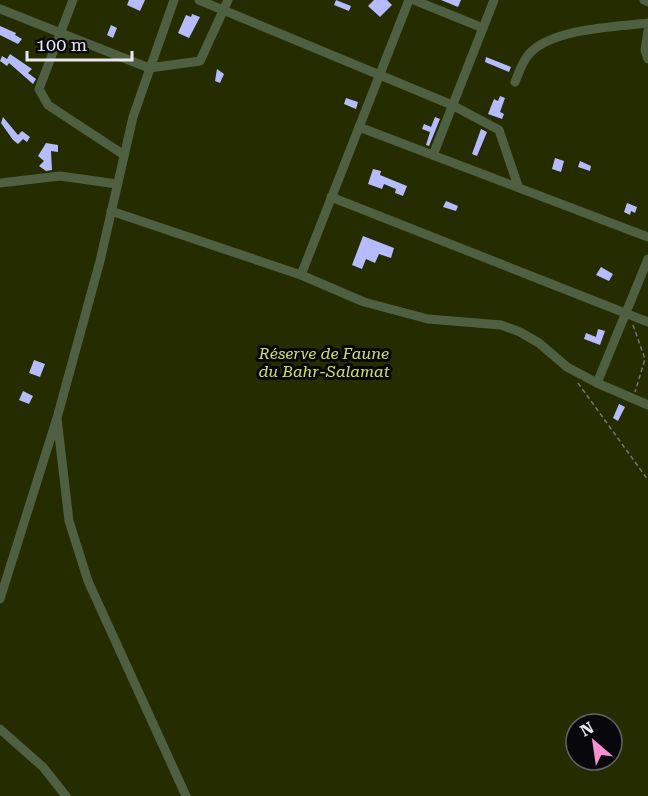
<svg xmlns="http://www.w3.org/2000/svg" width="648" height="796" font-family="'Roboto Serif',serif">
  <rect width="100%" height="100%" fill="#1d1c26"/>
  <!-- green -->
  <path fill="#252c00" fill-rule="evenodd" d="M0,0h648v796h-648zM576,724h36v36h-36z"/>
  <!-- building -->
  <g fill="#b6bbfd">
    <path d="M129,0h16l-5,11 -13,-6z"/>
    <path d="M336,0l15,6 -2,5 -15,-6z"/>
    <path d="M374,0h13l5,5 -12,12 -12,-11z"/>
    <path d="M441,0h20l-3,7z"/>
    <path d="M192,14l8,3 -11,21 -11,-5 8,-18 5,2z"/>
    <path d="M111,25l6,3 -4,10 -6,-3z"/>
    <path d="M0,26l16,7 -1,2 7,4 -4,5 -18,-9z"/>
    <path d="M10,54l22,15 -4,4 8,6 -3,5 -24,-21 -2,3 -7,-5 2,-5 5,3z"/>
    <path d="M486,57l25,10 -2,5 -24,-10z"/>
    <path d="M217,69l7,5 -4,9 -5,-2z"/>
    <path d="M500,96l5,2 -5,14 4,2 -2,5 -14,-5 6,-15 4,2z"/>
    <path d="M346,98l12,4 -2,7 -12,-5z"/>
    <path d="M3,117l15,18 4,-4 8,6 -3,5 -4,-3 -5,5 -5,-4 -12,-17z"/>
    <path d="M435,117l5,2 -11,27 -3,-1 4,-13 -8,-3 2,-5 7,3z"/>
    <path d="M481,129l6,3 -10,24 -5,-2z"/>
    <path d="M46,143l12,2v7l-7,-1 1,19 -6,1 -7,-5 5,-5 -6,-5z"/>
    <path d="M555,158l9,3 -3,11 -9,-3z"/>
    <path d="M580,161l11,5 -1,5 -12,-4z"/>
    <path d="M373,169l8,2 -1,4 27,11 -4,10 -8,-3 1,-4 -12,-5 -2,5 -14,-5z"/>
    <path d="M446,201l12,5 -2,5 -13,-4z"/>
    <path d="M627,203l10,4 -2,6 -4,-2 -1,4 -6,-3z"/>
    <path d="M363,236l31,12 -3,10 -12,-4 -4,9 -9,-4 -4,10 -10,-4z"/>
    <path d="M601,267l12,7 -4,7 -13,-6z"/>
    <path d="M598,329l7,2 -5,14 -16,-6 2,-6 10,4z"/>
    <path d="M34,360l11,4 -5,13 -11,-4z"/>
    <path d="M23,391l10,5 -4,8 -10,-4z"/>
    <path d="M619,404l6,3 -7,14 -5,-3z"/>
  </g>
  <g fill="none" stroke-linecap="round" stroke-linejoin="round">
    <!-- path -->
    <g stroke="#75747d" stroke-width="1.5" stroke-dasharray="4.5 3" stroke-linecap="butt">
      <path d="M633,325l12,34 -10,33"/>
      <path d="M578,383l70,97"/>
    </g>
    <!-- minor -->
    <g stroke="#4f6042" stroke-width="9">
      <path d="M73,0l-34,89 9,16 76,50"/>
      <path d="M174,0l-41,117 -33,144 -43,157 12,103 19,60 98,215"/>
      <path d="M199,0l253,105 47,25 19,56"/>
      <path d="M414,0l69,28"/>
      <path d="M644,0l4,2"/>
      <path d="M0,9l149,59 51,-7 28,-61"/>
      <path d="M648,31l-3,19 3,9"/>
      <path d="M515,82c4,-10 8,-22 15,-29 24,-25 86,-26 118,-30"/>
      <path d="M359,127l289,110"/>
      <path d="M433,155l61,-155"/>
      <path d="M0,183l60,-7 57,8"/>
      <path d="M331,197l317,125"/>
      <path d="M111,211l190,64 63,27 64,17 73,6 19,7 19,11 28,24 30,16"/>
      <path d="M648,259l-51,124 51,22"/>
      <path d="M301,275l108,-275"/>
      <path d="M0,599l56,-178"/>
      <path d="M0,729l43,38 23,29"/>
    </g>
  </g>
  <g text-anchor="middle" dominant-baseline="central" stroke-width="6" stroke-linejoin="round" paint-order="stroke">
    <!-- park labels -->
    <g font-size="16" font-style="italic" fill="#cce36d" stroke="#08070b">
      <text x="324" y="353">Réserve de Faune<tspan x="324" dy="18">du Bahr-Salamat</tspan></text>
    </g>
  </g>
  <!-- north arrow -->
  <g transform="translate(594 742) rotate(331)"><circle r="28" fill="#08070b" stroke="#626166" stroke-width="1.5"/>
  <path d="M0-4.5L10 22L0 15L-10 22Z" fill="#f690d0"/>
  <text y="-9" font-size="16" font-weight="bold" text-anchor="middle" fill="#e9e8ef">N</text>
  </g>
  <!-- scale -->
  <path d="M27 51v9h105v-9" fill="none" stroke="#e9e8ef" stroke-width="3"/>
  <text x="36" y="51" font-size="18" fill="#e9e8ef" stroke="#08070b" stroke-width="4.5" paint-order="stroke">100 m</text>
</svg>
